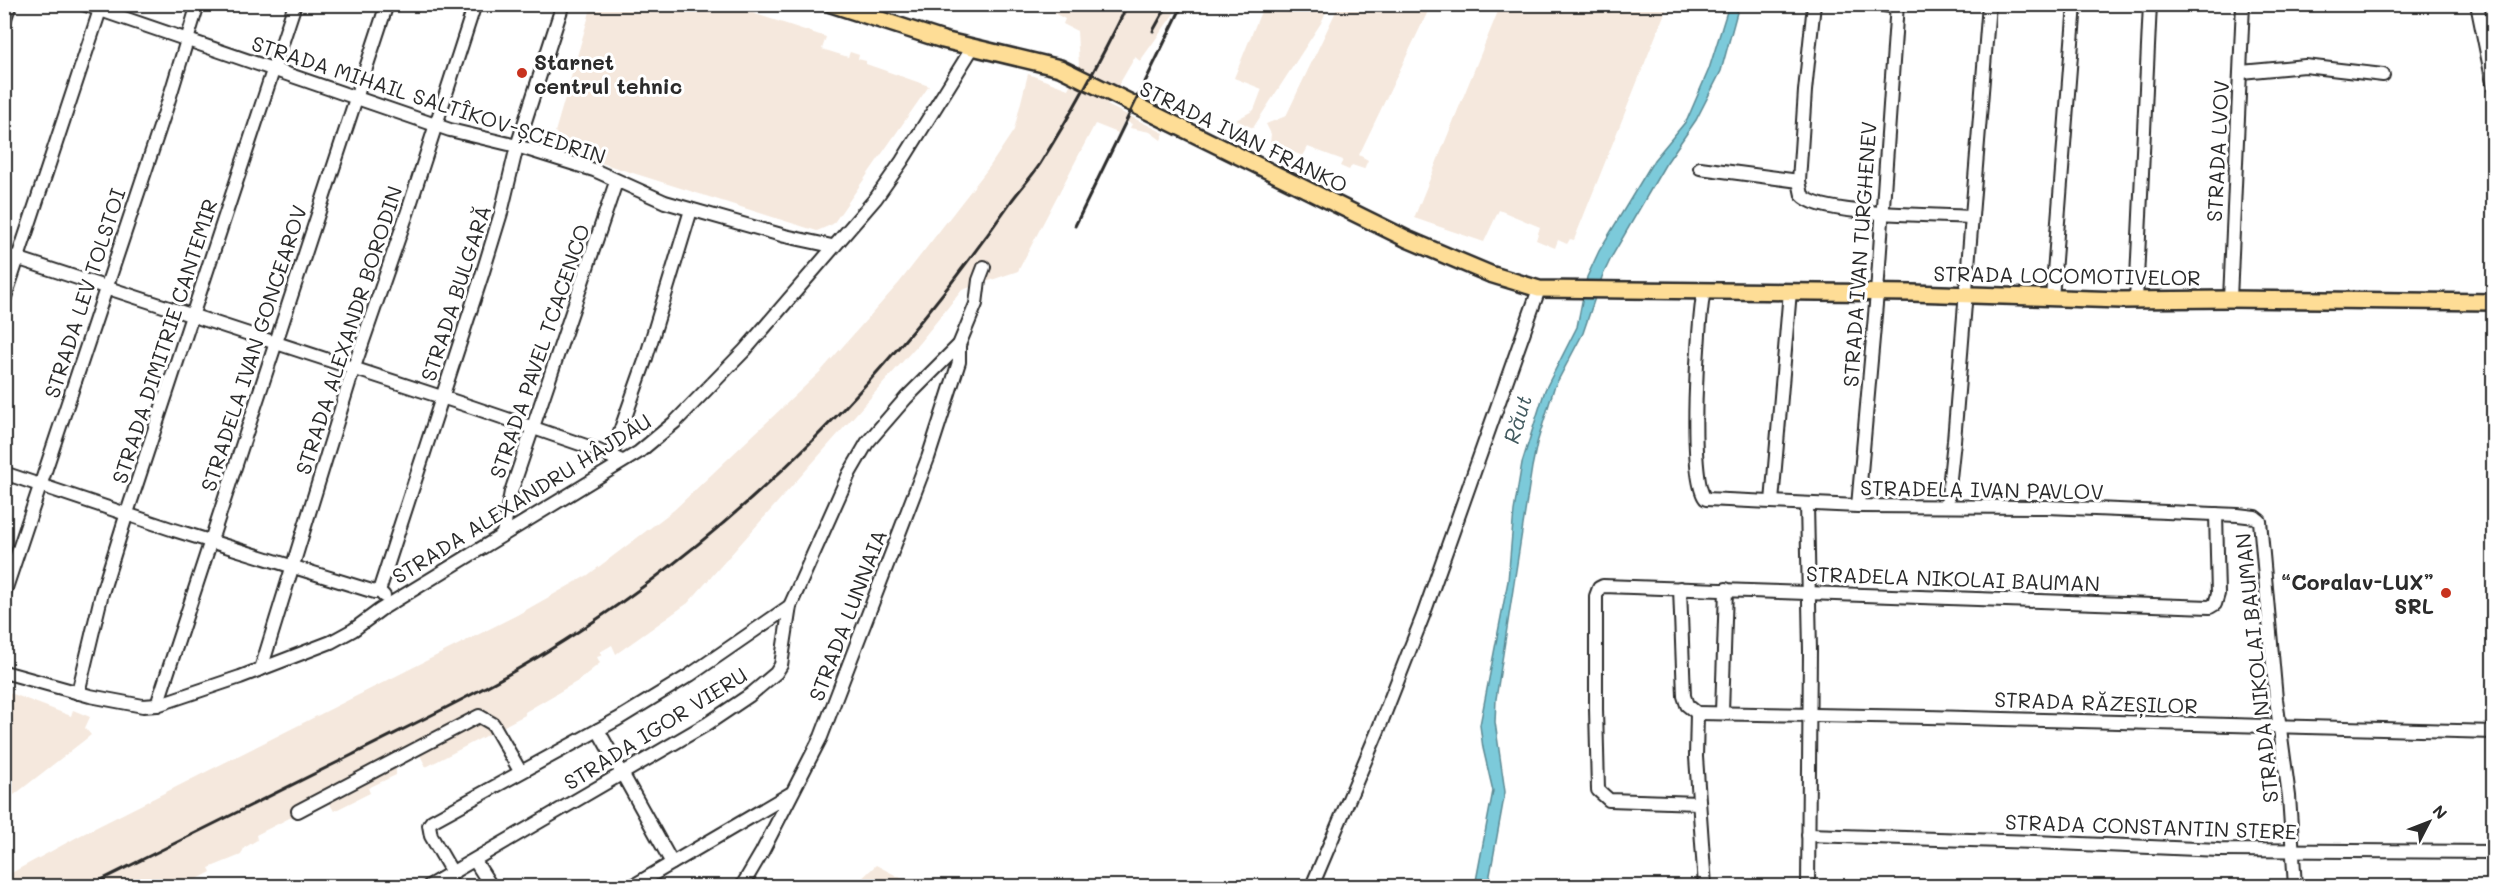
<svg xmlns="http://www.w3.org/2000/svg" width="2498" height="891" font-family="Mali,sans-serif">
  <rect width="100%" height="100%" fill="#fff"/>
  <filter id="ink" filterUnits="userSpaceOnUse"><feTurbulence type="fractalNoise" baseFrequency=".0167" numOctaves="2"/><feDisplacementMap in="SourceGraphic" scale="12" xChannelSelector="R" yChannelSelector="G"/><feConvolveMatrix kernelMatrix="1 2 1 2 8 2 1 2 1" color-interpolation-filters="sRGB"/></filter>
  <g filter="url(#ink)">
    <!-- built -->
    <g fill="#f5e8dd">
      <path d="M1264,4l65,1 -8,18 -68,105 -17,-8 18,-10 8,-21 -28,-11z"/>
      <path d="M1501,4l167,1 -94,235 -4,-1 -3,5 -9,-4 -3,8 -19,-8 4,-13 -41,-17 -15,32 -70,-24z"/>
      <path d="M592,5h136l98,32 -4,12 26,8 2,-5 9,3 -1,4 8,2v3l63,22 -96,138 -16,7 -238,-75 -24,-24z"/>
      <path d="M1051,5h129l-40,56 -5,-4 -28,48 57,28 -3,7 -11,-8 -20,-4 2,-4 -8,-3 -6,12 -23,-9 -77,147 -56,19 -42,52 -232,261 -72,51 -4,-9 -12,7 3,3 -6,2 3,6 -22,18 -53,31v3l-99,52 -7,-14 -23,12v10l-28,13 2,5 -36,18 -7,-12 -71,36 1,5 -13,8 -3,7 -32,13 2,4 -27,14h-179l-1,-9 77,-42 436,-220 71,-40 86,-65 147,-139 78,-88 91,-117 24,-36 14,-56 40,15 11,-23 -2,-35 -14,-7 2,-5 -11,-6 3,-6z"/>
      <path d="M1339,5h92l-72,150 9,5 -4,9 -12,-4 -3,5 -9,-4 3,-6 -35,-13 -5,9 -33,-13 1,-9 -5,-10 20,-8z"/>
      <path d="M5,691l66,25 2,-6 17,7 -5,11 6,7 -86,67z"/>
      <path d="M876,865l40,21h-62z"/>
    </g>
    <!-- water -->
    <path fill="#7ccada" stroke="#5c8a94" stroke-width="1.5" d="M1729,5h10l-18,66 -25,49 -31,45 -53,91 -10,21 -19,56 -29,55 -17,55 -5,24 -36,232 -1,23 10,70 -17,94h-13l18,-95 -10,-43 -3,-23 28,-144 6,-70 8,-48 23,-73 32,-63 10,-50 12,-26 55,-91 33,-40 22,-51z"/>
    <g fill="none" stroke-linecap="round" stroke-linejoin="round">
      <!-- minor casing -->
      <g stroke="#2b2b2b" stroke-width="16">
        <g id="minor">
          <path d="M83,4l367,126 67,16 77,24 71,32 120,34 47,10"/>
          <path d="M1814,4l-9,87 -6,90 3,14c19,22 135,19 168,22"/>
          <path d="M1877,4l20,3"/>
          <path d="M2477,4l17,84"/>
          <path d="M4,21l6,-17"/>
          <path d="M2241,72l64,-6 78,9"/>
          <path d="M1700,168l99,13"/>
          <path d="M4,254l468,153 120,41 30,13"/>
          <path d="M1704,290c-6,29 -17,193 2,209l152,7 189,1 191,8 17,2 5,4 16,178 13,97 6,90"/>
          <path d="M2052,298l23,-294"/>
          <path d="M2230,299l13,-295"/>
          <path d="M4,300l98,-296"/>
          <path d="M2136,300l14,-296"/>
          <path d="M611,457l35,-99 45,-148"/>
          <path d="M4,473l170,57 201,62 4,-1 5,5"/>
          <path d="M1772,502l18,-211"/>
          <path d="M1807,504l3,147 -2,235"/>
          <path d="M1858,506l19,-213 20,-289"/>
          <path d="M1947,506l7,-65 35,-437"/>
          <path d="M503,533l8,-41 105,-310"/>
          <path d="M1680,588l4,108 3,9 10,8 -1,44 9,129"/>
          <path d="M379,591l103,-316 19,-62 16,-67 46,-142"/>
          <path d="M4,594l162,-485 32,-105"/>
          <path d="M261,669l92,-299 55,-159 67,-207"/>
          <path d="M4,672l86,24 53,10 14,-1 83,-28 91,-35 22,-12 27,-20 259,-158 36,-30 70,-72 131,-152 26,-37 71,-114"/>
          <path d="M78,693l24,-100 25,-80 168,-509"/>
          <path d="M157,705l230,-701"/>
          <path d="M1722,712l4,-123"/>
          <path d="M1697,713l231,4 566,15"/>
          <path d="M598,730l74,133"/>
          <path d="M1699,803l-90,-3 -11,-10 -2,-81v-113l3,-8 4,-2 607,21 5,-3 3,-10 -2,-80"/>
          <path d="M298,811l181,-95 14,8 27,47"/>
          <path d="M1808,835l227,7 184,8 275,2"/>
          <path d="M475,861l16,25"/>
          <path d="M453,874l-22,-38 -2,-11 3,-4 186,-102 72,-44 100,-69"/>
          <path d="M429,886l278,-162 43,-29 26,-22 5,-8 9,-59 59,-132 18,-31 39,-45 53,-53 17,-41 3,-24 5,-13"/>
          <path d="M633,886l157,-92"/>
          <path d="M742,886l20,-34 59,-115 107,-279 31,-96v-17"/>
          <path d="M1312,886l65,-153 46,-117 116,-327"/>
        </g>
      </g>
      <!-- major casing -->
      <g stroke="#2b2b2b" stroke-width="20">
        <path id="major" d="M831,4l112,36 117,28 347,171 83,35 49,15 373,4 209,7 109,-1 264,3"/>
      </g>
      <!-- minor -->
      <use href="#minor" stroke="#fff" stroke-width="12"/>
      <!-- major -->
      <use href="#major" stroke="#fedd96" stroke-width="15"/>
      <!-- rail -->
      <g stroke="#2b2b2b" stroke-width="3">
        <path d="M1153,31l15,-27"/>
        <path d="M1075,226l108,-222"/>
        <path d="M89,886c87,-43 175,-87 263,-131 63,-32 127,-62 186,-98 190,-115 346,-273 472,-454 9,-13 21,-25 30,-39 32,-51 61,-105 88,-160"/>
      </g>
    </g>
  </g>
  <!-- markers -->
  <g fill="#c8321e" stroke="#fff" stroke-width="2">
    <circle cx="522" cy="73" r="6"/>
    <circle cx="2446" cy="593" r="6"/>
  </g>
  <g text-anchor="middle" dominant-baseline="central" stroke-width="6" stroke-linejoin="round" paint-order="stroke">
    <!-- poi labels -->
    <g font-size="21" font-weight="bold" fill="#2b2b2b" stroke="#fff" text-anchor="start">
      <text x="534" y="61">Starnet<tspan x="534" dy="24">centrul tehnic</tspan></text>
      <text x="2434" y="581" text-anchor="end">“Coralav-LUX”<tspan x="2434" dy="24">SRL</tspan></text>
    </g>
    <!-- street labels -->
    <g font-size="21" fill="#2b2b2b" stroke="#fff">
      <text transform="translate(429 99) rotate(18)">STRADA MIHAIL SALTÎKOV-ȘCEDRIN</text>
      <text transform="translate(1244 136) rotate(26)">STRADA IVAN FRANKO</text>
      <text transform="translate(2217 151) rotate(-87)">STRADA LVOV</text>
      <text transform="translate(1859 254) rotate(-86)">STRADA IVAN TURGHENEV</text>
      <text transform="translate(2067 275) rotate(1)">STRADA LOCOMOTIVELOR</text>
      <text transform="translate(84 293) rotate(-72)">STRADA LEV TOLSTOI</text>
      <text transform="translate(455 293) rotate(-72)">STRADA BULGARĂ</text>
      <text transform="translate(348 330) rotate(-72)">STRADA ALEXANDR BORODIN</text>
      <text transform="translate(164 341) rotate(-72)">STRADA DIMITRIE CANTEMIR</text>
      <text transform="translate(253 348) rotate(-72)">STRADELA IVAN GONCEAROV</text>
      <text transform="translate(539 351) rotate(-71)">STRADA PAVEL TCACENCO</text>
      <text transform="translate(1982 489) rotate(1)">STRADELA IVAN PAVLOV</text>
      <text transform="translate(521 498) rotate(-32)">STRADA ALEXANDRU HÂJDĂU</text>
      <text transform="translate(1953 578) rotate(2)">STRADELA NIKOLAI BAUMAN</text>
      <text transform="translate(847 615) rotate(-69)">STRADA LUNNAIA</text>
      <text transform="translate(2256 668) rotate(-96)">STRADA NIKOLAI BAUMAN</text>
      <text transform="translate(2096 702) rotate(2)">STRADA RĂZEȘILOR</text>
      <text transform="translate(655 728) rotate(-32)">STRADA IGOR VIERU</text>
      <text transform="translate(2151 826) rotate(2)">STRADA CONSTANTIN STERE</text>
    </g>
    <!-- water labels -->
    <g font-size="22" font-style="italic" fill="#435b60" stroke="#fff">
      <text transform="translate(1517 419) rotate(-73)">Răut</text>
    </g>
  </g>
  <!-- margin -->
  <rect width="2498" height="891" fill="none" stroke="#fff" stroke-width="24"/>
  <rect x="12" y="12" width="2474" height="867" fill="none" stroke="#2b2b2b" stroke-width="2" filter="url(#ink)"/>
  <!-- north arrow -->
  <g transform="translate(2429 822) rotate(48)" stroke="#ffffff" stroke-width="4.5" paint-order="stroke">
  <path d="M0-4.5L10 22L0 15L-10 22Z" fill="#2b2b2b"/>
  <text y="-9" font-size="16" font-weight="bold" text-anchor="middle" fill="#2b2b2b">N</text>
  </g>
</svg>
